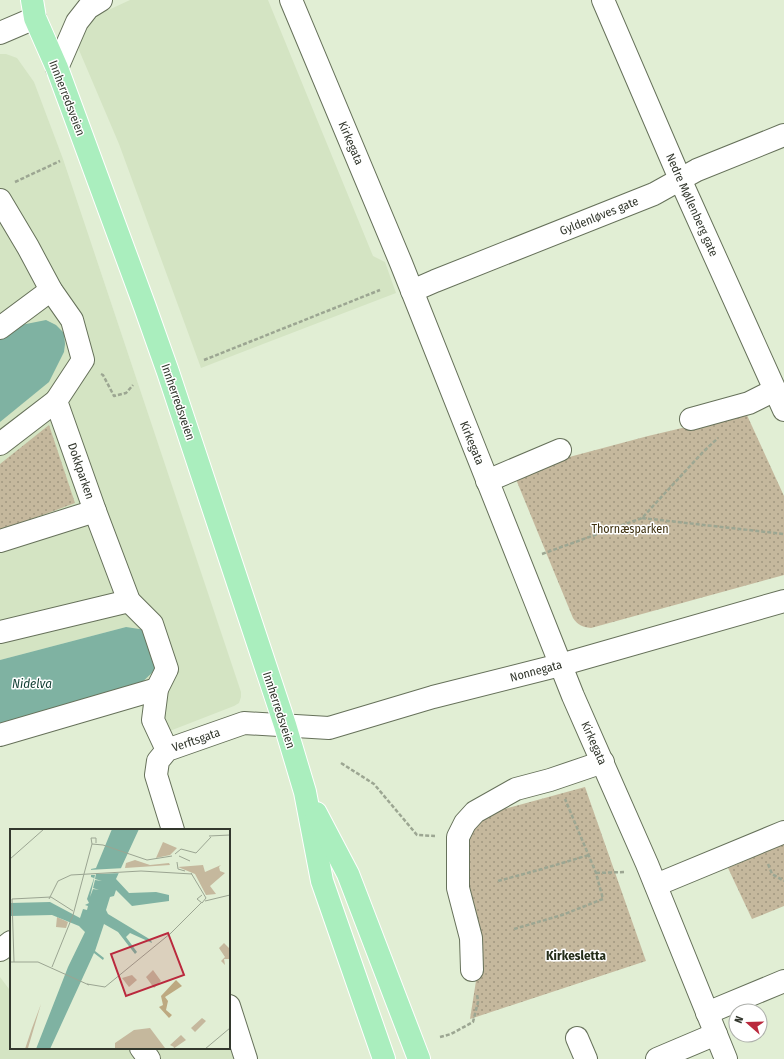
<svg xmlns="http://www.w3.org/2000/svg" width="784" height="1059" font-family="'Fira Sans Condensed',sans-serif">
  <defs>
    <pattern id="park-dots" width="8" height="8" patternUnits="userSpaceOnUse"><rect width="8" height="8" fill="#c5b89d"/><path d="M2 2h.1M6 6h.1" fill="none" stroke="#a19780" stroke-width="1.8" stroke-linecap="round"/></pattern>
  </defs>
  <rect width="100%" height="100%" fill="#e1eed4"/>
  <!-- built -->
  <g fill="#d4e4c3">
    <path d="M130,0h138l105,256 12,6 11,31 -195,75 -82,-224 -40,-94 -1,-10 11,-21z"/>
    <path d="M0,54h6l11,4 17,24 29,77 178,533v5l-2,6 -5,3 -72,28 -10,8 -15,-55 -11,-60 -126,33z"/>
    <path d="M0,977l9,12 2,-1v60h218v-8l6,19h-235z"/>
  </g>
  <!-- park -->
  <g fill="url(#park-dots)">
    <path d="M746,413l38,83v79l-193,53c-9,-1 -13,-3 -18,-10l-60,-146 135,-36z"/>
    <path d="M49,425l26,78 -75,28v-67z"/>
    <path d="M585,787l61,174 -176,58 11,-70 -14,-54 -2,-52 17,-28z"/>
    <path d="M784,844v62l-32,13 -24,-51z"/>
  </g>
  <!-- water -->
  <g fill="#7fb2a2">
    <path d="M46,320l10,5 8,8 1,11 -1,8 -15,30 -49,40v-86l11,-9z"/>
    <path d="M126,627l20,3 11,32 -2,8 -18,17 -137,37v-64z"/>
  </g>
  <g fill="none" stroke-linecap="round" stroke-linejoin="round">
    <!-- minor casing -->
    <g stroke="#66715a" stroke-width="24">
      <g id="minor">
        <path d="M291,0l110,263 172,433 74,168 79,195"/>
        <path d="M603,0l77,179 104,231"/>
        <path d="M0,33l35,-15"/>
        <path d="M57,68l20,-46 11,-14 13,-8"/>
        <path d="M0,200l28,47 23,43 21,30 11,40 -27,41 39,110 34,90 23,23 15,45 -10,20 -4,31 14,30"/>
        <path d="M412,291l23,-10 219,-87 43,-24 87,-35"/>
        <path d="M0,328l51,-38"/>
        <path d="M691,419l58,-16 26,-13"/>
        <path d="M0,444l56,-43"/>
        <path d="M487,481l73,-31"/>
        <path d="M0,541l95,-30"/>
        <path d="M0,632l129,-31"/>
        <path d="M0,735l157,-46"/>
        <path d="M173,830l-17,-55 2,-14 9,-11 77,-27 85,5 104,-31 127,-32 224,-64"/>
        <path d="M656,885l128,-53"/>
        <path d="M0,950l11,-8"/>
        <path d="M472,970l-1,-32 -13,-50v-51l7,-14 10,-11 41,-23 34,-9 53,-18"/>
        <path d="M229,1006l17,53"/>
        <path d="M707,1013l77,-32"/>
        <path d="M577,1038l9,21"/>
        <path d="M141,1048l8,11"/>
        <path d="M657,1059l59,-25"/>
      </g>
    </g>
    <!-- major casing -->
    <g stroke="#fff" stroke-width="24">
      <g id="major">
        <path d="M32,0l3,18 22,50 88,239 23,65 117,353 20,67 17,89 62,178"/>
        <path d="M316,813l32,61 71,185"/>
      </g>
    </g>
    <!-- path -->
    <g stroke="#9ca692" stroke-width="2.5" stroke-dasharray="4 2" stroke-linecap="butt">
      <path d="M15,182l45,-21"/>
      <path d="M204,360l176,-70"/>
      <path d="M101,374l2,1 11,21 12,-3 7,-8"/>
      <path d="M642,518l142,16"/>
      <path d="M542,554l100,-36 61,-66 15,-14"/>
      <path d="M341,763l33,21 43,51 18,1"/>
      <path d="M768,864l4,10 12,7"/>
      <path d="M596,873l28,-1"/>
      <path d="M498,881l44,-12 47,-14"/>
      <path d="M514,929l48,-14 41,-16 -7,-26 -31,-74"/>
      <path d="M440,1037l11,-3 22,-12 5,-20 -1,-8"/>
    </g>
    <!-- minor -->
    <use href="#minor" stroke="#fff" stroke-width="22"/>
    <!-- major -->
    <use href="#major" stroke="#aaeebe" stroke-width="22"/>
  </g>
  <g text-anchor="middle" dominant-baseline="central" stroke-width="3" stroke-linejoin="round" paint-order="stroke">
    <!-- street labels -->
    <g font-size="12" fill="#33382e" stroke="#fff">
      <text transform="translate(67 98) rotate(69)">Innherredsveien</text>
      <text transform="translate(351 143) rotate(67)">Kirkegata</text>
      <text transform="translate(692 205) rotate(66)">Nedre Møllenberg gate</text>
      <text transform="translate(599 216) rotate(-22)">Gyldenløves gate</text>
      <text transform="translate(178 402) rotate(71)">Innherredsveien</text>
      <text transform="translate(472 443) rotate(68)">Kirkegata</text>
      <text transform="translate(81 471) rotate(71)">Dokkparken</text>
      <text transform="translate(536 671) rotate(-15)">Nonnegata</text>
      <text transform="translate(279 710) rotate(72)">Innherredsveien</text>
      <text transform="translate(196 740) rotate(-19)">Verftsgata</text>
      <text transform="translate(594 743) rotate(66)">Kirkegata</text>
    </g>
    <!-- park labels -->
    <g font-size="12" fill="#3e300e" stroke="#fff">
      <text x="630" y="529">Thornæsparken</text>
    </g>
    <!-- water labels -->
    <g font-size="13" font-style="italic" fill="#123f34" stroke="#fff">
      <text x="32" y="683">Nidelva</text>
    </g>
    <!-- neighbourhood labels -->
    <g font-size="13" font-weight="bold" fill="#242d19" stroke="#fff">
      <text x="576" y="955">Kirkesletta</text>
    </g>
  </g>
  <!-- overview -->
  <g transform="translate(10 829)">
    <rect width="220" height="220" fill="#e1eed4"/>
    <path d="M153,13l14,6 -7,7 -14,3zM125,31l15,5 19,-2 1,2 -45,3 1,-5zM31,175l-13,44 -3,1 7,-21z" fill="#c5b89d"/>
    <path d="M166,151l6,6 -17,11 3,4 -2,9 6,5 -3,3 -10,-11 4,-2 -2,-9z" fill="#bda981"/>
    <path d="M193,36l2,7 16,-7 -2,2 1,4 5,2 -15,13 6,8 -10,1 -11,-21 -17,-7zM47,88l11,5 -2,6 -10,-1zM214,114l6,6v10h-6l1,6 -4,-4 4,-4 -6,-9zM143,141l8,11 -7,7 -8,-11zM122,146l5,5 -8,7 -7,-9zM192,189l4,3 -11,11 -4,-4zM140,199l15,20 -50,1v-6l19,-13zM171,206l5,5 -13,9 1,-2 -4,-2z" fill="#c5b89d"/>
    <path d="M102,0h27l-23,50 13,14 27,-1 13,3v6l-37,5 -16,-16 -2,6 -4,1 -4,13 2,4 43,26 1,3 -22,-10 -4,4 11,15 -2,2 -17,-22 -14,-8 -9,27 9,7 -1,2 -9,-7 -44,96h-14l32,-82 17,-35 -6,-6 -27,-11 -42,1v-13l40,-1 30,16 3,-9 4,1 1,-4 -3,-1 4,-2 -2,-4 7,-21 -3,-1v-8l5,-1z" fill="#7fb2a2"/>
    <path d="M115,39l-3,5 -26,1 -1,5 7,2 -7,-1 -2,8 6,2 -6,-1 -3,8 5,-22h-6l-1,-5z" fill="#e1eed4"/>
    <path fill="none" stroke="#9ba592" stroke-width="1" d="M199,7l21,-1M86,14v-5h-5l1,6 11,1 44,15 25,-4M165,25l6,-5 15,4 15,-16M169,27l11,5M0,30l34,-30M167,33l1,7 7,2M181,44l15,25 -4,5 -5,-4 5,-4M2,70l39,-2 22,14M2,70l2,63M39,70l9,-18 13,-6 70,-4 51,3M195,72l25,-6M0,133h28l51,23M42,138l21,-52 19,-71M77,155l18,3 66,-54 30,-30M195,220l25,-21"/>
    <path fill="#ba293d" fill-opacity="0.15" stroke="#ba293d" stroke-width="2" d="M158,104l16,42 -58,21 -15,-42z"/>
    <rect width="220" height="220" fill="none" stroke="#33382e" stroke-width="2"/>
  </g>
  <!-- north arrow -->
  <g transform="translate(748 1023) rotate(290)"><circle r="19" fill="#ffffff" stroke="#adafab"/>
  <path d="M0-3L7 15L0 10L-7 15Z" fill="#ba293d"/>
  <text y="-6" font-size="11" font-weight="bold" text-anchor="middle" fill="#33382e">N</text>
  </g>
</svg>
